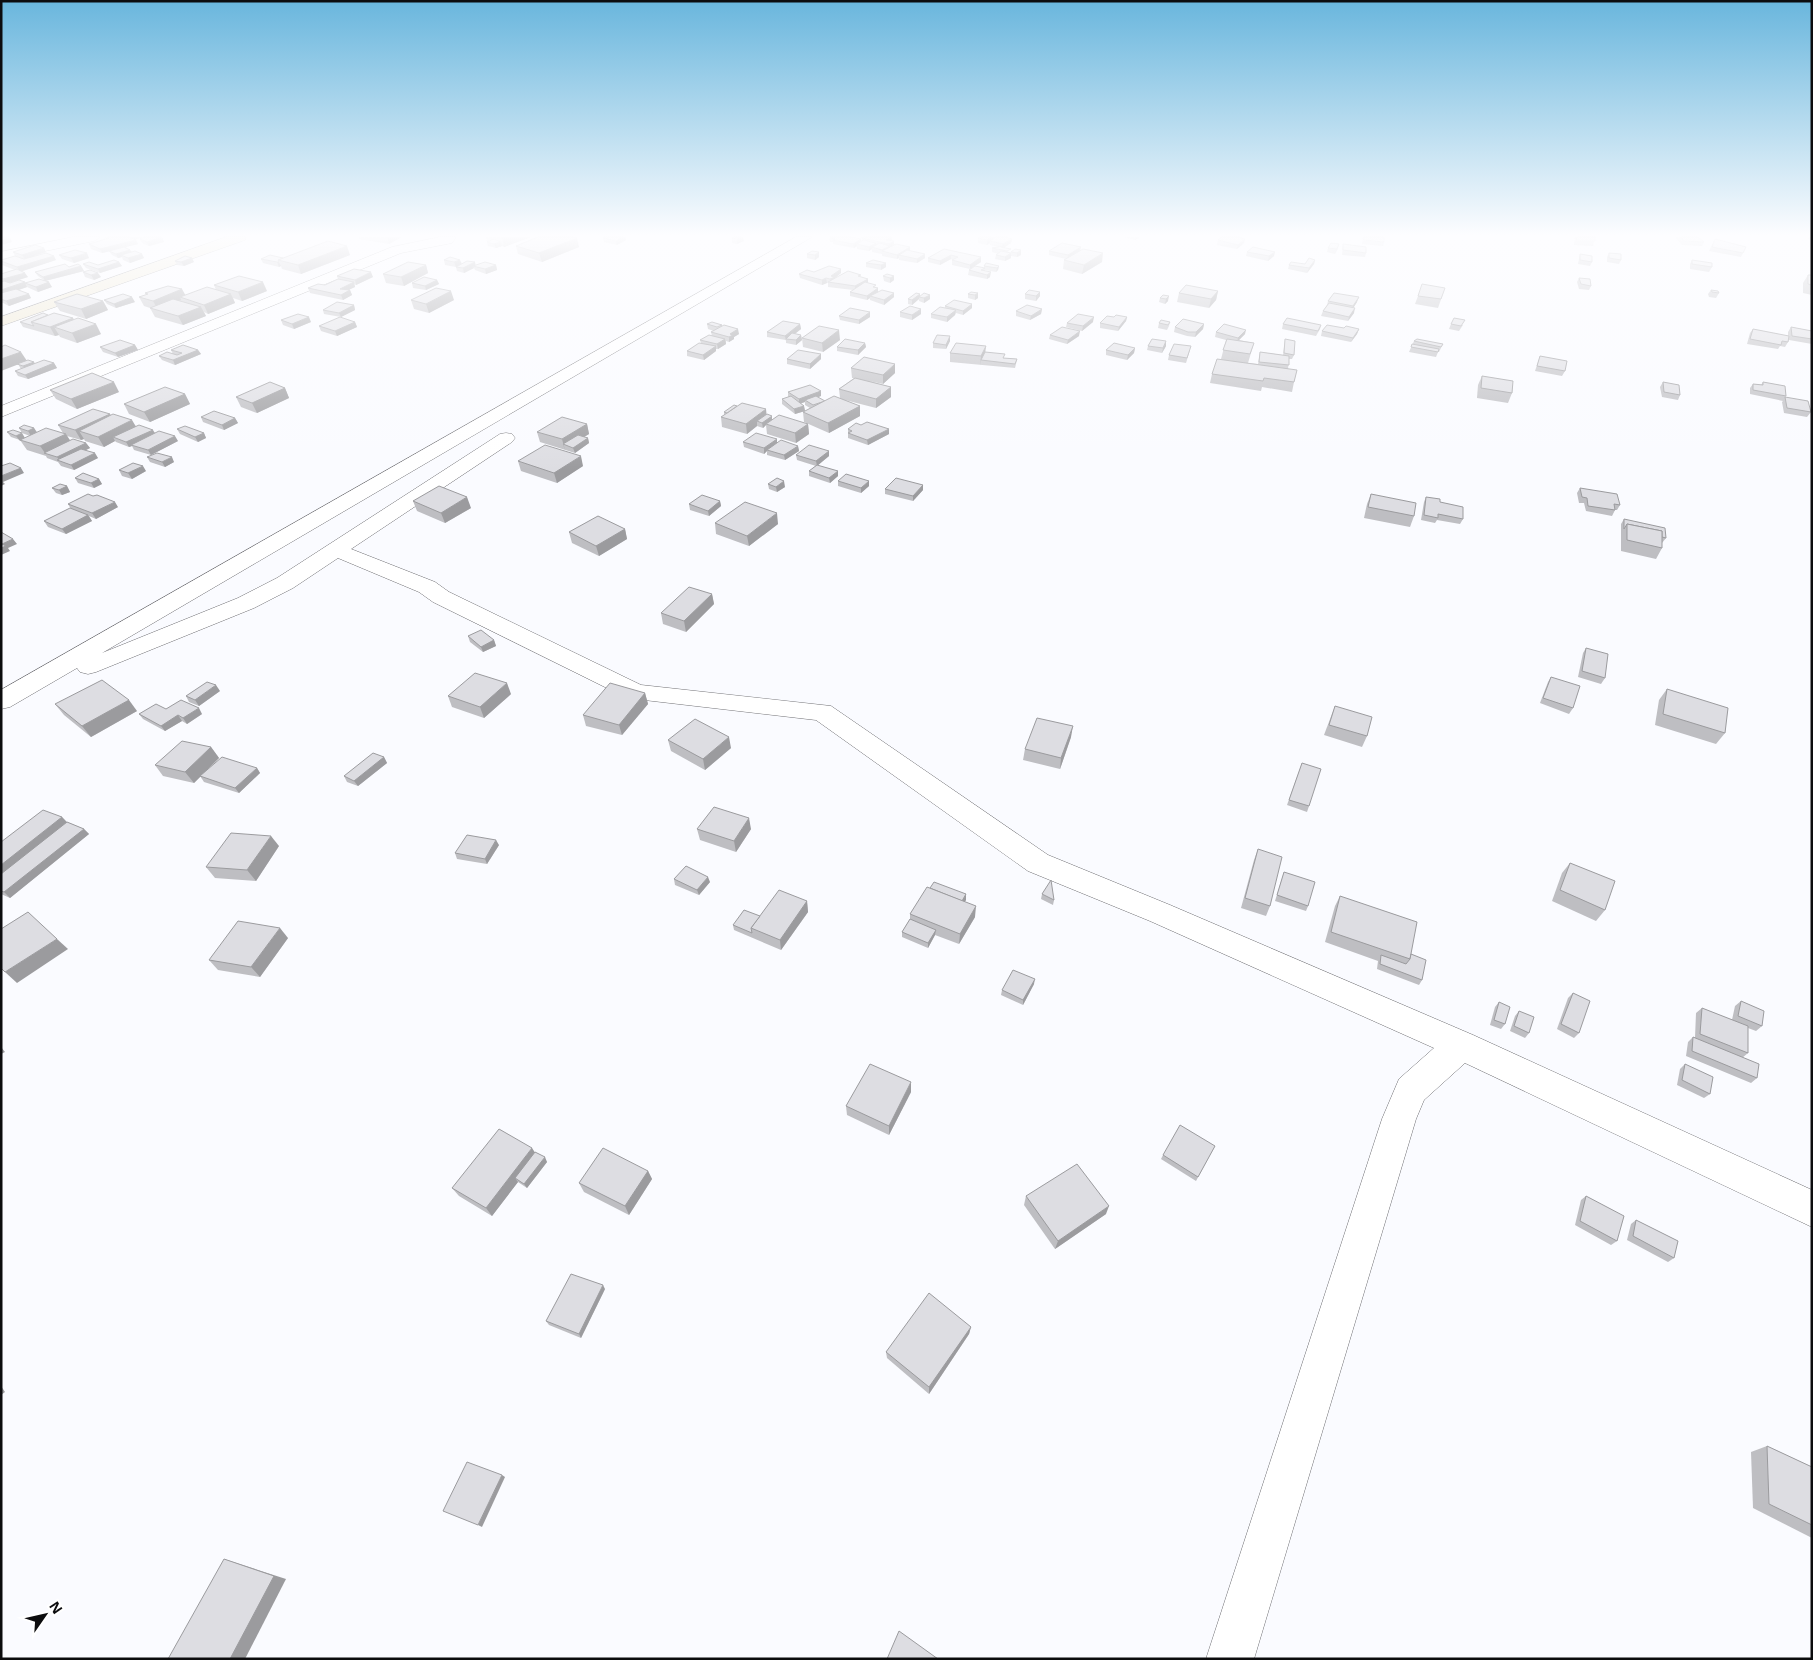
<svg xmlns="http://www.w3.org/2000/svg" width="1813" height="1660" font-family="'Open Sans',sans-serif">
  <rect width="100%" height="100%" fill="#fafbff"/>
  <g fill="none" stroke-linecap="round" stroke-linejoin="round">
    <!-- street casing -->
    <g stroke="#6e6e72" stroke-width="1">
      <g id="street">
        <path d="M73,237h27l-6,4 -93,19v-8z"/>
        <path d="M440,237h16l-4,6 -51,10 -400,164v-11l391,-159z"/>
        <path d="M796,237h16l-710,416 136,-55 39,-20 223,-144 6,-1 6,1 3,4 -3,4 -161,107 84,33 14,10 192,93 190,21 217,149 122,50 303,130 339,155v37l-347,-164 -41,37 -8,19 -162,540h-48l176,-540 17,-40 35,-31 -284,-127 -122,-50 -212,-151 -189,-22 -194,-96 -14,-10 -81,-34 -45,30 -39,20 -158,64 -8,2 -8,-2 -3,-4 -67,39 -9,2v-19z"/>
      </g>
    </g>
    <!-- secondary casing -->
    <g stroke="#6e6e72" stroke-width="1">
      <path id="secondary" d="M226,237h20l-1,3 -244,86v-9z"/>
    </g>
    <!-- street -->
    <use href="#street" fill="#fff" fill-rule="evenodd"/>
    <!-- secondary -->
    <use href="#secondary" fill="#eee6cd" fill-rule="evenodd"/>
  </g>
  <!-- wall -->
  <g fill="#bebec2">
    <path d="M105,237h38l-8,3 3,4 -13,3 5,3 2,2 10,2 2,4 -14,5 -7,-3 -1,-3 -4,1 -6,-3 -3,-4h2l-9,2 -11,-4 -2,-5 17,-5z"/>
    <path d="M162,237l2,5 -15,4 -7,-3 -2,-4z"/>
    <path d="M359,237h43l-13,7 -30,-5z"/>
    <path d="M486,237h45l-27,10 -2,-1 -6,2 -8,-2 -1,-4 1,-1h-1z"/>
    <path d="M605,237h20l1,3 -9,5 -13,-3 -1,-4z"/>
    <path d="M858,237h34v4h2v4l16,6 15,3v4l-8,5 -18,-3v-2l-2,1 -15,-3v-2l-10,-2v-3l-3,2 -12,-2v-3l-3,2 -21,-4v-2h-3l-1,-4 32,1v3l1,-1v-3z"/>
    <path d="M980,237h15l17,2 -1,4 -7,5 6,5 1,5 -6,3 -10,-2 1,-4 2,-1 -6,-2v-4l6,-1 -8,-2v-2l-3,2 -9,-2v-5z"/>
    <path d="M1124,237h16l-5,3z"/>
    <path d="M1363,237h21v5l-1,4 -21,-2z"/>
    <path d="M1575,237h20l-2,9 -19,-1z"/>
    <path d="M1675,237h23l6,5 -2,4 -20,-1z"/>
    <path d="M1808,237h4v3h-3z"/>
    <path d="M732,238l12,3 -7,3 -5,-1z"/>
    <path d="M1715,239l28,14 -2,4 -32,-6z"/>
    <path d="M1218,240l26,3 -7,6 -20,-4z"/>
    <path d="M1343,244l23,9 -1,4 -23,-2z"/>
    <path d="M516,246l63,1 -37,15 -24,-8z"/>
    <path d="M1328,248l10,1 -3,5 -8,-2z"/>
    <path d="M944,249l37,13 -11,7 -18,-4v-5h1l-2,-1 -11,6 -12,-3v-4z"/>
    <path d="M1021,250v5l-4,2 -6,-1v-4z"/>
    <path d="M1080,250l22,12 -20,12 -19,-5 1,-9 2,-1 -17,-4v-4z"/>
    <path d="M13,252h33l-12,4 22,4 -35,11 7,6 -19,6h17l19,-2 -7,-5 -3,-4 34,-5 12,-1 3,5 -39,10 7,6 -14,5 -11,-5 -8,3 12,8 -22,8 -8,-4v-20h1h-1v-8l14,-4 -13,-5 -1,-2v-3l14,-4z"/>
    <path d="M819,252v5l-4,3 -8,-2v-4z"/>
    <path d="M1247,252l27,4 -6,5 -22,-5z"/>
    <path d="M1609,253l12,7 -2,4 -12,-2v-5z"/>
    <path d="M1580,254l12,8 -2,4 -12,-2z"/>
    <path d="M59,255l30,3 -15,5 -12,-4z"/>
    <path d="M350,255l-49,19 -19,-5 -1,-3 -2,1 -16,-4 -2,-4z"/>
    <path d="M444,260l18,4 13,-2v3h21l1,5 -11,4 -11,-4 -1,-2 -10,5 -7,-2 -1,-4 -11,-2z"/>
    <path d="M1315,260l-1,4 -7,9 -19,-4 1,-4 16,-1z"/>
    <path d="M1692,260l20,7 -3,5 -19,-3v-5z"/>
    <path d="M175,261l19,1 -10,4 -7,-1z"/>
    <path d="M119,262l3,4 -22,7 -14,-5 -3,-4 15,1z"/>
    <path d="M866,263h20v4l-5,3 -15,-3z"/>
    <path d="M426,265l2,8 -24,13 -18,-3 -3,-9z"/>
    <path d="M984,266h15l-1,4 -2,2 -11,-2v1l5,6 -3,2 -19,-4 1,-5 15,-2z"/>
    <path d="M841,269v4l-6,5v1l26,-2 7,2v4l10,5v4l16,1v4l-10,8 -14,-5v-2l-3,2 -17,-4v-4l3,-2 -25,-3v-4h-1l-5,2 -22,-7 -1,-4z"/>
    <path d="M83,272l18,5 -7,3 -9,-3z"/>
    <path d="M1808,275h4v20l-9,-2v-10z"/>
    <path d="M337,276l36,1 -17,8 -2,-1 1,3 -7,3h2l2,5 -9,5 -33,-7 -2,-5 17,-3 13,-6z"/>
    <path d="M883,276h11v4l-4,3 -6,-2z"/>
    <path d="M1579,278l12,8 -2,4 -10,-1 -2,-7z"/>
    <path d="M437,280l2,4 -13,6 -13,-2 -1,-5z"/>
    <path d="M214,285l53,6 -25,10 -9,-3 2,5 -27,11 -4,-2 2,4 -23,9 -28,-8 -5,-9 -6,-2 -5,-9 7,-2 -1,-2 40,2 31,-5z"/>
    <path d="M1445,288l-7,20 -23,-4 3,-8z"/>
    <path d="M1711,290l8,3 -3,5 -7,-1 -1,-3z"/>
    <path d="M1218,291l-2,9 -7,8 -32,-6 2,-9z"/>
    <path d="M1040,292v4l-4,5 -11,-2v-5z"/>
    <path d="M978,293v5l-3,2 -7,-2v-4z"/>
    <path d="M920,294v2l10,3 -6,4 -5,-2v-2l-7,6 -4,-1v-5z"/>
    <path d="M1163,295l5,6 -3,3 -6,-2 1,-4z"/>
    <path d="M104,300l31,2 -19,6 -9,-4z"/>
    <path d="M411,300h43l-25,13 -15,-4z"/>
    <path d="M103,301l5,9 -22,9 -26,-8 -6,-9z"/>
    <path d="M1328,301l29,1 -4,6 1,5 -6,8 -27,-5 2,-5 4,-6z"/>
    <path d="M354,305l1,5 -14,7 -17,-3 -1,-4z"/>
    <path d="M945,306l27,2 -9,7 -7,-2 -1,2 -8,7 -16,-4v-4l14,-6z"/>
    <path d="M1042,309l-1,5 -11,6 -14,-4v-5z"/>
    <path d="M900,312l21,2 -9,6 -12,-3z"/>
    <path d="M48,315l25,3 1,2 27,14 -24,9 -17,-6 -1,-2 -4,1 -32,-9 -3,-5z"/>
    <path d="M839,316l31,1 -11,7 -19,-4z"/>
    <path d="M1114,317h13l-1,4 -8,10 -18,-3v-5z"/>
    <path d="M281,320l30,2 -17,7 -11,-4z"/>
    <path d="M355,322l2,5 -20,9 -16,-5 -2,-5z"/>
    <path d="M1093,322l-11,9 -16,-4 1,-4z"/>
    <path d="M1170,322l-1,4 -2,4 -9,-2 1,-5z"/>
    <path d="M707,324l15,1v1l17,8 -5,3v2l-5,3 -3,-1v3l-8,5h-2v2l-12,9 -17,-4v-5l14,-8 -1,-3 12,-4 -1,-4 3,-1 -6,-2z"/>
    <path d="M800,324l1,5 -6,5 6,1 1,5 -6,5 -10,-2v-3l-19,-3v-5z"/>
    <path d="M1204,324l-1,5 -8,8 -8,-1 -13,-4 1,-5z"/>
    <path d="M1283,324l38,1 -1,4 -4,7 -34,-7z"/>
    <path d="M1451,324l12,1 -4,6 -10,-2z"/>
    <path d="M1791,327l21,4v13l-23,-4v-2l-1,4 -3,5 -5,-1 -2,3 -31,-5 3,-11 3,-4 35,7v-4z"/>
    <path d="M1344,328l15,1 -2,5 -6,8 -30,-6 1,-5z"/>
    <path d="M1216,332l29,2 -6,6 15,3 -6,20 10,1 2,-12 23,3 2,-16 9,16 -2,4h-3l-1,10 6,13 -2,10 -30,-5 -1,4 -51,-8 2,-9 9,-15 5,-19 -11,-3z"/>
    <path d="M1050,335l29,1 -12,8 -18,-5z"/>
    <path d="M802,338l38,2 -17,12 -20,-5z"/>
    <path d="M950,341l-4,8 -13,-1v-5z"/>
    <path d="M1414,341l29,3 -4,8h-1l-2,5 -27,-5z"/>
    <path d="M865,343l1,4 -8,8 -21,-4v-4z"/>
    <path d="M135,345l3,5 -20,7 -15,-5 -3,-5z"/>
    <path d="M1148,346h18l-4,7 -15,-3z"/>
    <path d="M1135,348l-1,5 -7,7 -21,-5v-5z"/>
    <path d="M171,350h27l3,4 -26,11 -13,-5 -3,-4 14,-2z"/>
    <path d="M1190,350l-4,13 -18,-3 1,-5z"/>
    <path d="M985,352l19,6 13,1 -1,5 -1,4 -65,-6v-9z"/>
    <path d="M1540,356l25,15 -3,5 -27,-5z"/>
    <path d="M787,359h34l-11,10 -23,-5z"/>
    <path d="M26,361l9,3 19,-1 3,5 -29,11 -10,-3 -3,-5 6,-2 -3,-5z"/>
    <path d="M851,368l44,5 -12,11 -14,-3 22,6v10l-15,11 -31,-8 15,6v10l-31,17 -25,-11 -1,-10 7,-4 -5,-3v-3l-4,1 3,3 1,5 -10,3 -13,-10v-5l6,-2v-5l33,-1v5l-3,1 7,4 15,-3 -1,-9 15,-11h-2z"/>
    <path d="M1482,376l30,17 -4,10 -31,-5 1,-13z"/>
    <path d="M1663,382l17,13 -2,5 -16,-3 -2,-10z"/>
    <path d="M1763,382l23,14 -1,1 26,15 -4,5 -23,-4 -2,-11 1,-1 -33,-7v-6l3,-4 8,1z"/>
    <path d="M285,388l4,10 -32,15 -16,-6 -5,-10z"/>
    <path d="M50,390l69,2 -42,17 -21,-10z"/>
    <path d="M185,394l5,10 -40,18 -21,-8 -5,-10z"/>
    <path d="M724,412l43,2 5,6 36,4 1,10 -13,9 -29,-9 -1,-9 -3,3 -6,-2 -10,8 -25,-7 -1,-10 3,-2z"/>
    <path d="M110,414l1,2 25,10 42,15 -27,14 -17,-5 -2,-4 -3,1 -13,-5 -1,-1 -11,6 -19,-6 -1,-2 -3,1 -14,-4 3,4 16,3 4,5 -4,2 12,8 -24,12 -13,-4 -3,-4 -11,-4 -1,-2 -19,-6 -7,-10 -9,-3 -4,-5 18,6 5,-2 -8,-3 -3,-5h15l3,4 26,1 -5,-8z"/>
    <path d="M201,417l34,1 3,5 -14,7 -21,-8z"/>
    <path d="M587,424l2,10 -5,3 4,1 1,5 -14,10 -35,-11 -3,-10z"/>
    <path d="M177,429l27,4 2,5 -8,4 -18,-8z"/>
    <path d="M848,429l41,5 -21,11 -20,-7z"/>
    <path d="M777,439v4l21,3 1,5 -14,9 -18,-5v-4l-3,3 -20,-7 -1,-5z"/>
    <path d="M829,451v5l-11,9 20,11 -8,7 -21,-7v-5l7,-5 -19,-6 -1,-5z"/>
    <path d="M147,457l27,5 -9,5 -15,-5z"/>
    <path d="M518,461l65,5 -26,17 -36,-12z"/>
    <path d="M119,470l27,1 -14,8 -10,-3z"/>
    <path d="M75,478l24,1 3,5 -8,4 -16,-5z"/>
    <path d="M838,481l31,5 -8,7 -23,-7z"/>
    <path d="M768,484l17,3 -8,5 -8,-3z"/>
    <path d="M923,485v5l-10,11 -28,-7v-5z"/>
    <path d="M67,486l3,6 -8,3 -6,-2 -4,-5z"/>
    <path d="M1580,488l40,17 -3,5h-2l-3,6 -26,-5 -2,-8h-5l-2,-10z"/>
    <path d="M1371,494l43,22 -4,11 -46,-9 3,-14z"/>
    <path d="M1426,497l14,5 23,17 -3,5 -23,-4 -2,3 -14,-3 3,-18z"/>
    <path d="M413,501l58,7 -26,15 -28,-12z"/>
    <path d="M720,501l1,5 -12,10 -19,-6 -1,-6z"/>
    <path d="M68,504l50,3 -22,12 -7,-3 3,5 -26,13 -18,-7 -4,-6 27,-12z"/>
    <path d="M1624,519l42,19 -4,5v5l-6,11 -35,-8v-27z"/>
    <path d="M715,523l63,1 -29,22 -33,-12z"/>
    <path d="M625,529l2,10 -28,17 -27,-13 -3,-11z"/>
    <path d="M712,594l2,10 -28,28 -23,-8 -2,-11z"/>
    <path d="M468,636l26,4 2,6 -13,6 -13,-10z"/>
    <path d="M1586,648l19,30 -4,6 -23,-7 5,-24z"/>
    <path d="M1551,677l22,31 -4,6 -29,-11 8,-21z"/>
    <path d="M1667,689l58,44 -9,11 -61,-19 4,-25z"/>
    <path d="M220,691l-21,15 -10,-4 -3,-6z"/>
    <path d="M645,693l3,11 -26,31 -36,-9 -3,-11z"/>
    <path d="M511,694l-27,24 -32,-11 -4,-11z"/>
    <path d="M55,704l82,7 -46,26 -27,-22z"/>
    <path d="M1335,706l32,30 -5,11 -38,-12z"/>
    <path d="M166,709l36,5 -15,10 -5,-3 -17,10 -22,-12 -4,-5z"/>
    <path d="M1071,737l-11,32 -37,-9 2,-11z"/>
    <path d="M668,740l63,8 -26,22 -34,-19z"/>
    <path d="M211,747l8,11 -25,25 -31,-7 -8,-11z"/>
    <path d="M384,757l3,6 -29,23 -11,-4 -3,-6z"/>
    <path d="M1302,763l7,43 -2,6 -20,-7z"/>
    <path d="M257,768l3,5 -21,20 -35,-11 -4,-6z"/>
    <path d="M62,817l5,5 17,7 5,5 -79,64 -9,-4v-52z"/>
    <path d="M697,829h54l-15,23 -36,-12z"/>
    <path d="M499,845l-12,19 -30,-5 -2,-6z"/>
    <path d="M279,846l-23,35 -41,-3 -9,-11z"/>
    <path d="M1258,849l12,57 -4,10 -25,-8 13,-48z"/>
    <path d="M1570,863l35,47 -9,11 -44,-20 10,-28z"/>
    <path d="M1284,872l24,34 -2,5 -31,-10z"/>
    <path d="M674,879l36,3 -11,13 -24,-10z"/>
    <path d="M930,888l36,6v6l-2,2 11,15 -16,27 -24,-9 -7,13 -26,-11v-5l8,-13v-5z"/>
    <path d="M1042,894l12,6 -1,5 -12,-6z"/>
    <path d="M1340,896l71,58 11,26 -3,5 -42,-16 1,-8 -53,-19 10,-36z"/>
    <path d="M807,901l1,11 -27,38 -47,-20 -1,-5z"/>
    <path d="M288,938l-28,39 -42,-7 -9,-10z"/>
    <path d="M1034,984l-11,21 -22,-10 1,-5z"/>
    <path d="M1573,993l6,40 -5,5 -17,-9 11,-31z"/>
    <path d="M1741,1001l21,25 -6,5 -8,-3v25l-6,5 15,20 -6,5 -65,-27 2,-14 5,-5 2,1 1,-25 6,-5 30,12 3,-14z"/>
    <path d="M1499,1002l6,22 -4,5 -11,-4 5,-18z"/>
    <path d="M1519,1011l10,22 -4,5 -15,-7 5,-15z"/>
    <path d="M1685,1064l25,30 -6,4 -27,-13 3,-16z"/>
    <path d="M911,1092l-22,43 -42,-20 -1,-9z"/>
    <path d="M1215,1146l-19,35 -35,-22 2,-4z"/>
    <path d="M535,1152l12,10 -20,26 -9,-6 -26,34 -33,-20 -7,-8z"/>
    <path d="M648,1171l4,8 -23,36 -45,-23 -5,-9z"/>
    <path d="M1026,1196l80,18 -51,35 -31,-44z"/>
    <path d="M1586,1196l31,45 -6,4 -36,-20 6,-25z"/>
    <path d="M1636,1220l38,38 -6,4 -41,-22 4,-16z"/>
    <path d="M605,1289l-24,49 -32,-13 -3,-4z"/>
    <path d="M971,1327l-2,7 -40,60 -42,-36 -1,-6z"/>
    <path d="M1767,1446l45,21v71l-59,-30 -2,-56z"/>
  </g>
  <!-- shaded-wall -->
  <g fill="#9b9b9e">
    <path d="M10,237l2,5 -11,3v-5z"/>
    <path d="M128,237h15l-13,4z"/>
    <path d="M162,237l2,5 -15,4 -2,-4z"/>
    <path d="M387,237h15l-13,7z"/>
    <path d="M505,237h26l-27,10 -2,-9z"/>
    <path d="M623,237h2l1,3 -9,5 -1,-4z"/>
    <path d="M741,237h2l1,4 -7,3v-5z"/>
    <path d="M891,237h1v4l-6,3v-4z"/>
    <path d="M991,237h4l-1,3 -4,1v2l-3,2v-5z"/>
    <path d="M1135,237h5l-5,3z"/>
    <path d="M577,238l2,9 -37,15 -3,-9z"/>
    <path d="M861,239v5h-4v2l-3,2 -1,-4z"/>
    <path d="M1012,239l-1,4 -8,5 -2,-1 2,-1v-2z"/>
    <path d="M1245,239l-1,4 -7,6 1,-4z"/>
    <path d="M136,240l2,4 -36,9 -2,-4z"/>
    <path d="M894,241v5l-12,5v3v-4l7,-4v-2z"/>
    <path d="M501,242l1,4 -6,2 -2,-4z"/>
    <path d="M876,243v4h-4v2l-3,2v-4z"/>
    <path d="M347,246l3,9 -49,19 -3,-9z"/>
    <path d="M910,247v4l-11,4v3l-2,1v-4z"/>
    <path d="M1081,247l-1,4 -13,9 1,-5z"/>
    <path d="M44,248l2,4 -21,7 -3,-4z"/>
    <path d="M130,250l3,4 -12,1 1,2 -4,1 -2,-4z"/>
    <path d="M1021,250v5l-4,2v-4z"/>
    <path d="M819,252v5l-4,3v-5z"/>
    <path d="M1275,252l-1,4 -6,5 1,-5z"/>
    <path d="M87,253l2,5 -15,5 -3,-5z"/>
    <path d="M1011,253v5l-6,3v-4z"/>
    <path d="M1103,253l-1,9 -20,12 2,-9z"/>
    <path d="M142,254l2,4 -14,5 -2,-5z"/>
    <path d="M925,254v4l-8,5v-4z"/>
    <path d="M951,255v4l-11,6v-4z"/>
    <path d="M54,256l2,4 -36,12 -3,-5z"/>
    <path d="M981,257v5l-11,7v-4z"/>
    <path d="M192,258l2,4 -10,4 -3,-4z"/>
    <path d="M460,260l2,4 -6,3 -2,-5z"/>
    <path d="M1315,260l-1,4 -7,9 2,-5z"/>
    <path d="M119,262l3,4 -22,7 -2,-4z"/>
    <path d="M277,262h2l2,4 -2,1z"/>
    <path d="M475,262l1,5 -3,-1 1,2 -10,5 -1,-5z"/>
    <path d="M886,263v4l-5,3v-5z"/>
    <path d="M426,265l2,8 -24,13 -3,-9z"/>
    <path d="M496,265l1,5 -11,4 -1,-5z"/>
    <path d="M81,266l3,5 -39,10 -2,-4z"/>
    <path d="M999,266l-1,4 -2,2 1,-4z"/>
    <path d="M841,269v4l-6,5v3l-5,2 1,-7z"/>
    <path d="M371,272l2,5 -17,8 -1,-5z"/>
    <path d="M991,272l-1,5 -3,2v-4z"/>
    <path d="M25,273l3,4 -22,7 -3,-5z"/>
    <path d="M98,273l3,4 -7,3 -3,-5z"/>
    <path d="M894,276v4l-4,3v-5z"/>
    <path d="M826,278l1,5 -5,2v-5z"/>
    <path d="M868,279v4l-13,7v-4z"/>
    <path d="M437,280l2,4 -13,6 -1,-4z"/>
    <path d="M25,282l1,2 -1,-1 2,4 -24,8 -2,-2v-3z"/>
    <path d="M49,282l3,5 -14,5 -2,-5z"/>
    <path d="M263,282l4,9 -25,10 -4,-9z"/>
    <path d="M354,282l1,5 -13,6 -2,-4z"/>
    <path d="M878,288v5l-8,3v2l-3,2v-4z"/>
    <path d="M182,289l5,9 -7,-1 1,3 -23,10 -5,-9z"/>
    <path d="M350,290l2,5 -9,5 -2,-5z"/>
    <path d="M451,291l3,9 -25,13 -3,-9z"/>
    <path d="M1218,291l-2,9 -7,8 2,-9z"/>
    <path d="M1040,292v4l-4,5v-5z"/>
    <path d="M894,293v4l-10,8v-5z"/>
    <path d="M978,293v5l-3,2v-5z"/>
    <path d="M29,294l2,4 -22,8 -3,-5z"/>
    <path d="M231,294l4,9 -27,11 -4,-9z"/>
    <path d="M920,294v3h-1v2l-7,6v-5z"/>
    <path d="M930,295v4l-6,4v-5z"/>
    <path d="M1169,296l-1,5 -3,3 1,-5z"/>
    <path d="M132,297l3,5 -19,6 -2,-4z"/>
    <path d="M1359,297l-2,5 -5,8 1,-4z"/>
    <path d="M103,301l5,9 -22,9 -5,-10z"/>
    <path d="M972,304v4l-9,7v-4z"/>
    <path d="M354,305l1,5 -14,7 -2,-4z"/>
    <path d="M201,307l5,9 -23,9 -5,-9z"/>
    <path d="M1355,308l-1,5 -6,8 1,-4z"/>
    <path d="M921,309v5l-9,6v-5z"/>
    <path d="M1042,309l-1,5 -11,6 1,-4z"/>
    <path d="M956,310l-1,5 -8,7v-5z"/>
    <path d="M870,312v5l-11,7v-4z"/>
    <path d="M309,317l2,5 -17,7 -2,-5z"/>
    <path d="M1094,317l-1,5 -11,9 1,-5z"/>
    <path d="M1127,317l-1,4 -8,10 1,-4z"/>
    <path d="M73,318l5,9h-24l5,8 -4,1 -5,-9z"/>
    <path d="M355,322l2,5 -20,9 -2,-5z"/>
    <path d="M96,324l5,10 -24,9 -5,-10z"/>
    <path d="M800,324l1,5 -13,10h-2v2l-1,-5z"/>
    <path d="M1204,324l-1,5 -8,8 1,-5z"/>
    <path d="M738,329l1,5 -5,3v2l-5,3v-5l1,-3z"/>
    <path d="M1359,329l-2,5 -6,8 2,-4z"/>
    <path d="M839,330l1,10 -17,12 -1,-9z"/>
    <path d="M1246,330l-1,4 -8,8 1,-4z"/>
    <path d="M1080,331l-1,5 -12,8 1,-4z"/>
    <path d="M801,335l1,5 -6,5v-5z"/>
    <path d="M950,336v5l-4,8v-4z"/>
    <path d="M725,339l1,5 -8,5 -1,-5z"/>
    <path d="M1166,341v5l-4,7 1,-5z"/>
    <path d="M865,343l1,4 -8,8v-5z"/>
    <path d="M135,345l3,5 -20,7 -3,-4z"/>
    <path d="M716,346v5l-12,9 -1,-5z"/>
    <path d="M986,346l-1,9 -4,5 -1,6 1,-10z"/>
    <path d="M1135,348l-1,5 -7,7 1,-5z"/>
    <path d="M198,350l3,4 -26,11 -2,-5z"/>
    <path d="M21,352l6,9 -26,10v-12z"/>
    <path d="M821,354v5l-11,10v-5z"/>
    <path d="M34,362l3,5 -11,4 -3,-5z"/>
    <path d="M54,363l3,5 -29,11 -3,-4z"/>
    <path d="M895,364v9l-12,11v-9z"/>
    <path d="M114,382l5,10 -42,17 -6,-10z"/>
    <path d="M891,387v10l-15,11v-9z"/>
    <path d="M285,388l4,10 -32,15 -5,-10z"/>
    <path d="M821,391v5l-14,5 -2,-1v2l-6,2v-5z"/>
    <path d="M185,394l5,10 -40,18 -6,-10z"/>
    <path d="M804,406l1,5 -10,3 -1,-5z"/>
    <path d="M860,406v10l-31,17 -1,-10z"/>
    <path d="M766,409l1,10 5,-3v5l-6,3v1l-3,3 -1,-5 -5,-2v5l-10,8 -1,-10z"/>
    <path d="M110,414l6,10 -37,7 5,8 -3,1 -6,-10z"/>
    <path d="M235,418l3,5 -14,7 -2,-5z"/>
    <path d="M132,420l6,10 -25,7 2,4 -11,6 -6,-10z"/>
    <path d="M587,424l2,10 -20,12 -6,-2 2,6 -3,-11z"/>
    <path d="M808,424l1,10 -13,9 -1,-10z"/>
    <path d="M34,428l3,5 -6,3 -3,-5z"/>
    <path d="M889,429v5l-21,11 -1,-5z"/>
    <path d="M153,430l3,5 -25,10 1,1 -3,1 -3,-5z"/>
    <path d="M22,433l3,5 -5,3 -4,-5z"/>
    <path d="M204,433l2,5 -8,4 -3,-5z"/>
    <path d="M66,434l6,10 -27,9 -5,-7z"/>
    <path d="M175,436l3,5 -27,14 -3,-5z"/>
    <path d="M588,438l1,5 -14,10 -2,-5z"/>
    <path d="M777,439v5l-10,6v1l-3,3v-6z"/>
    <path d="M86,443l4,5 -28,14 -2,-1 -3,-4z"/>
    <path d="M798,446l1,5 -14,9 -1,-5z"/>
    <path d="M829,451v5l-12,10 -1,-5z"/>
    <path d="M95,453l3,5 -24,12 -3,-5z"/>
    <path d="M581,456l2,10 -26,17 -3,-10z"/>
    <path d="M172,457l2,5 -9,5 -3,-5z"/>
    <path d="M143,466l3,5 -14,8 -4,-6z"/>
    <path d="M21,468l3,5 -21,9 2,2 -4,2v-10z"/>
    <path d="M838,471v5l-8,7 -1,-5z"/>
    <path d="M99,479l3,5 -8,4 -3,-5z"/>
    <path d="M784,481l1,6 -8,5 -1,-5z"/>
    <path d="M869,481v5l-8,7v-5z"/>
    <path d="M923,485v5l-10,11v-5z"/>
    <path d="M67,486l3,6 -8,3 -3,-5z"/>
    <path d="M467,497l4,11 -26,15 -4,-10z"/>
    <path d="M720,501l1,5 -12,10 -1,-5z"/>
    <path d="M115,502l3,5 -22,12 -4,-6z"/>
    <path d="M777,513l1,11 -29,22 -2,-10z"/>
    <path d="M88,515l4,6 -26,13 -4,-5z"/>
    <path d="M625,529l2,10 -28,17 -3,-10z"/>
    <path d="M13,539l4,5 -9,4 2,3 -9,4v-7l1,-4z"/>
    <path d="M712,594l2,10 -28,28 -2,-11z"/>
    <path d="M494,640l2,6 -13,6 -2,-5z"/>
    <path d="M507,683l4,11 -27,24 -4,-11z"/>
    <path d="M216,685l4,6 -21,15 -4,-6z"/>
    <path d="M645,693l3,11 -26,31 -3,-10z"/>
    <path d="M129,700l8,11 -46,26 -9,-11z"/>
    <path d="M199,708l3,6 -15,10 -4,-6z"/>
    <path d="M178,715l4,6 -17,10 -4,-5z"/>
    <path d="M1073,726l-2,11 -11,32 1,-11z"/>
    <path d="M729,737l2,11 -26,22 -2,-11z"/>
    <path d="M211,747l8,11 -25,25 -9,-11z"/>
    <path d="M384,757l3,6 -29,23 -4,-5z"/>
    <path d="M257,768l3,5 -21,20 -4,-5z"/>
    <path d="M62,817l10,11 -71,56v-19z"/>
    <path d="M749,818l2,11 -15,23 -2,-11z"/>
    <path d="M84,829l5,5 -79,64 -6,-6z"/>
    <path d="M271,836l8,10 -23,35 -9,-11z"/>
    <path d="M496,840l3,5 -12,19 -2,-5z"/>
    <path d="M708,877l2,5 -11,13 -2,-5z"/>
    <path d="M966,894v6l-7,10 1,-5z"/>
    <path d="M807,901l1,11 -27,38 -1,-10z"/>
    <path d="M976,906l-1,11 -16,27 1,-10z"/>
    <path d="M280,928l8,10 -28,39 -9,-10z"/>
    <path d="M936,930l-1,5 -7,13v-5z"/>
    <path d="M57,939l11,10 -51,34 -12,-11z"/>
    <path d="M1035,979l-1,5 -11,21v-5z"/>
    <path d="M1,1047l4,5 -4,2z"/>
    <path d="M911,1082v10l-22,43v-9z"/>
    <path d="M532,1148l6,9 -23,21 3,4 -26,34 -6,-8z"/>
    <path d="M545,1157l2,5 -20,26 -3,-4z"/>
    <path d="M648,1171l4,8 -23,36 -4,-9z"/>
    <path d="M1109,1206l-3,8 -51,35 3,-8z"/>
    <path d="M603,1285l2,4 -24,49 -2,-4z"/>
    <path d="M971,1327l-2,7 -40,60v-7z"/>
    <path d="M1,1386l4,6 -4,3z"/>
    <path d="M502,1475l3,2 -23,50 -4,-2z"/>
    <path d="M224,1559l62,20 -41,80h-15z"/>
  </g>
  <!-- building -->
  <g fill="#dddde2" stroke="#9b9b9e">
    <path d="M1,237h9l-9,3z"/>
    <path d="M107,237h22l7,3 -36,9 -11,-5 20,-6z"/>
    <path d="M145,237h17l-15,5 -7,-3z"/>
    <path d="M538,237h36l3,1 -38,15 -23,-7z"/>
    <path d="M605,237h18l-7,4 -13,-3z"/>
    <path d="M734,237h7l-4,2 -5,-1z"/>
    <path d="M830,237h21l10,2 -8,5 -20,-4 2,-1z"/>
    <path d="M864,237h27l-5,3 8,1 -5,3 -27,-6z"/>
    <path d="M980,237h11l-4,3 -9,-2z"/>
    <path d="M996,237h9l7,2 -9,5 -13,-3z"/>
    <path d="M1221,237h17l7,2 -7,6 -20,-5z"/>
    <path d="M1364,237h20v5l-20,-2z"/>
    <path d="M1577,237h18v4h-19z"/>
    <path d="M1681,237h17l6,5 -20,-1z"/>
    <path d="M494,239l7,3 -7,2 -7,-2z"/>
    <path d="M1715,239l31,8 -3,6 -31,-6z"/>
    <path d="M863,240l13,3 -7,4 -12,-3z"/>
    <path d="M328,241l19,5 -49,19 -20,-5z"/>
    <path d="M880,243l10,3 -8,4 -10,-3z"/>
    <path d="M1062,243l19,4 -13,8 -19,-4z"/>
    <path d="M1331,243l8,1 -2,5 -9,-1z"/>
    <path d="M896,244l14,3 -13,8 -15,-4z"/>
    <path d="M1343,244l23,3v6l-23,-3z"/>
    <path d="M35,245l9,3 -22,7 -9,-3z"/>
    <path d="M1003,246l-2,1 10,2 -4,2 -15,-3z"/>
    <path d="M124,247l6,3 -14,4 -7,-3z"/>
    <path d="M1253,247l22,5 -6,4 -22,-4z"/>
    <path d="M944,249l37,8 -11,8 -18,-5 6,-3 -7,-2 -11,6 -12,-3z"/>
    <path d="M1015,249l6,1 -4,3 -6,-1z"/>
    <path d="M1083,249l20,4 -19,12 -20,-5z"/>
    <path d="M75,250l12,3 -16,5 -12,-3z"/>
    <path d="M907,250l18,4 -8,5 -18,-4z"/>
    <path d="M135,251l7,3 -14,4 -7,-3z"/>
    <path d="M812,251l7,1 -4,3 -8,-1z"/>
    <path d="M1001,251l10,2 -6,4 -9,-2z"/>
    <path d="M46,253l8,3 -37,11 -16,-6v-1l14,-4 9,3z"/>
    <path d="M1609,253l12,1v6l-12,-2z"/>
    <path d="M1580,254l12,2v6l-12,-2z"/>
    <path d="M270,255l13,3 -5,2 1,2h-2l-16,-3z"/>
    <path d="M185,256l7,2 -11,4 -6,-1z"/>
    <path d="M450,257l10,3 -6,2 -10,-2z"/>
    <path d="M1309,258l6,2 -6,8 -20,-3 2,-3 14,2z"/>
    <path d="M114,260l5,2 -21,7 -15,-5 6,-2 9,3z"/>
    <path d="M873,260l13,3 -5,2 -15,-2z"/>
    <path d="M1692,260l20,3v4l-20,-3z"/>
    <path d="M467,261l8,1 -12,6 -7,-1z"/>
    <path d="M408,262l18,3 -25,12 -18,-3z"/>
    <path d="M485,262l11,3 -11,4 -12,-3z"/>
    <path d="M986,263l13,3 -2,2 -13,-2z"/>
    <path d="M65,264l4,3 9,-3 3,2 -38,11 -8,-5z"/>
    <path d="M829,266l12,3 -10,7 4,1 -5,2 -4,-1 -4,2 -23,-6 8,-4 7,2z"/>
    <path d="M975,266l10,2 -4,2 10,2 -4,3 -18,-5z"/>
    <path d="M17,269l8,4 -22,6 -2,-1v-4z"/>
    <path d="M354,269l17,3 -16,8 -18,-4z"/>
    <path d="M90,270l8,3 -7,2 -8,-3z"/>
    <path d="M848,271l13,4 -3,1 10,3 -13,7 -27,-4z"/>
    <path d="M887,274l7,2 -4,2 -7,-2z"/>
    <path d="M1808,275h4v10l-4,-1z"/>
    <path d="M239,276l24,6 -25,10 -24,-7z"/>
    <path d="M424,277l13,3 -12,6 -13,-3z"/>
    <path d="M1579,278l11,1 1,7 -10,-2z"/>
    <path d="M39,279l10,3 -13,5 -11,-4z"/>
    <path d="M338,279l16,3 -14,7 10,1 -9,5 -33,-7 10,-4 7,1z"/>
    <path d="M19,280l6,2 -24,8v-8l3,-1 6,2z"/>
    <path d="M865,282l11,3 -3,2 5,1 -11,8 -17,-4z"/>
    <path d="M1422,284l23,4 -4,11 -23,-3z"/>
    <path d="M1186,285l32,6 -7,8 -32,-6z"/>
    <path d="M168,286l14,3 -29,12 -14,-4 9,-3 -3,-1z"/>
    <path d="M207,287l24,7 -27,11 -24,-8z"/>
    <path d="M436,288l15,3 -25,13 -15,-4z"/>
    <path d="M16,289l13,5 -23,7 -5,-2v-6z"/>
    <path d="M882,290l12,3 -10,7 -14,-4z"/>
    <path d="M1029,290l11,2 -4,4 -11,-2z"/>
    <path d="M1711,290l7,1 1,2 -7,-1z"/>
    <path d="M971,292l7,1 -3,2 -7,-1z"/>
    <path d="M916,293l4,1 -8,6 -4,-1z"/>
    <path d="M924,293l6,2 -6,3 -5,-1z"/>
    <path d="M1334,293l25,4 -6,9 -25,-5z"/>
    <path d="M77,294l26,7 -22,8 -27,-7z"/>
    <path d="M123,294l9,3 -18,7 -10,-4z"/>
    <path d="M1163,295l6,1 -3,3 -6,-1z"/>
    <path d="M173,299l28,8 -23,9 -28,-8z"/>
    <path d="M954,300l18,4 -9,7 -18,-5z"/>
    <path d="M337,302l17,3 -15,8 -16,-3z"/>
    <path d="M1329,303l26,5 -6,9 -26,-6z"/>
    <path d="M1027,305l15,4 -11,7 -15,-5z"/>
    <path d="M910,306l11,3 -9,6 -12,-3z"/>
    <path d="M940,307l16,3 -9,7 -16,-3z"/>
    <path d="M850,308l20,4 -11,8 -20,-4z"/>
    <path d="M43,313l5,2 -17,7 3,4 -14,-4z"/>
    <path d="M54,313l19,5 -23,9 -19,-5z"/>
    <path d="M298,314l11,3 -17,7 -11,-4z"/>
    <path d="M1078,314l16,3 -11,9 -16,-3z"/>
    <path d="M1116,315l11,2 -8,10 -19,-4 7,-7 7,1z"/>
    <path d="M340,317l15,5 -20,9 -16,-5z"/>
    <path d="M78,318l18,6 -24,9 -18,-6z"/>
    <path d="M1287,318l34,7 -3,6 -35,-7z"/>
    <path d="M1454,318l11,2 -4,6 -10,-2z"/>
    <path d="M1183,319l21,5 -8,8h-8l-13,-5z"/>
    <path d="M1161,320l9,2 -2,3 -9,-2z"/>
    <path d="M783,321l17,3 -15,12 -18,-4z"/>
    <path d="M712,322l10,3 -5,2 -10,-3z"/>
    <path d="M1224,324l22,6 -8,8 -22,-6z"/>
    <path d="M724,325l14,4 -8,5 3,1 -4,2 -18,-5z"/>
    <path d="M1327,325l17,3 2,-2 13,3 -6,9 -31,-7z"/>
    <path d="M819,326l20,4 -17,13 -20,-5z"/>
    <path d="M1062,327l18,4 -12,9 -18,-5z"/>
    <path d="M1791,327l21,4v8l-20,-3z"/>
    <path d="M1753,329l36,7 -1,6 -6,-1 -1,4 -31,-6z"/>
    <path d="M792,333l9,2 -5,5 -10,-1z"/>
    <path d="M709,335l16,4 -8,5 -17,-4z"/>
    <path d="M937,335l13,1 -4,9 -13,-2z"/>
    <path d="M845,339l20,4 -7,7 -21,-3z"/>
    <path d="M1152,339l14,2 -3,7 -15,-2z"/>
    <path d="M1227,339l27,4 -4,11 -27,-4z"/>
    <path d="M1285,339l10,2 -1,14 -10,-2z"/>
    <path d="M1417,339l26,5 -2,3 -27,-6z"/>
    <path d="M120,340l15,5 -20,8 -15,-6z"/>
    <path d="M699,343l17,3 -13,9 -16,-4z"/>
    <path d="M956,343l30,3 -5,10 -31,-3z"/>
    <path d="M1114,343l21,5 -7,7 -22,-5z"/>
    <path d="M1174,344l17,2 -4,12 -18,-3z"/>
    <path d="M1412,344l27,5 -1,3 -27,-5z"/>
    <path d="M5,345l16,7 -20,7v-12z"/>
    <path d="M183,345l15,5 -25,10 -14,-4 8,-4 10,3 5,-2 -11,-3z"/>
    <path d="M798,350l23,4 -11,10 -23,-5z"/>
    <path d="M985,352l20,2 -2,4 14,1 -2,5 -34,-4z"/>
    <path d="M1260,352l29,4v9l-30,-3z"/>
    <path d="M1540,356l27,5 -2,10 -28,-5z"/>
    <path d="M864,357l31,7 -12,11 -32,-7z"/>
    <path d="M1217,359l80,11 -3,12 -30,-4 -1,3 -51,-7z"/>
    <path d="M28,360l6,2 -11,4 -6,-2z"/>
    <path d="M44,360l10,3 -29,12 -10,-4z"/>
    <path d="M92,373l22,9 -43,17 -21,-9z"/>
    <path d="M1482,376l31,5 -1,12 -31,-5z"/>
    <path d="M855,378l36,9 -15,12 -37,-10z"/>
    <path d="M270,382l15,6 -33,15 -16,-6z"/>
    <path d="M1663,382l16,3 1,10 -16,-3z"/>
    <path d="M1763,382l22,4 1,10 -33,-6v-6l10,1z"/>
    <path d="M810,385l11,6 -22,8 -11,-7z"/>
    <path d="M165,387l20,7 -41,18 -20,-8z"/>
    <path d="M791,396l13,10 -10,3 -12,-10z"/>
    <path d="M816,396l9,5 -12,4 -8,-5z"/>
    <path d="M834,396l26,10 -32,17 -25,-11z"/>
    <path d="M1785,397l23,4 3,11 -24,-4z"/>
    <path d="M742,403l24,6 -20,15 -25,-7z"/>
    <path d="M734,405l3,1 -10,7 -3,-1z"/>
    <path d="M93,409l17,5 -35,16 -17,-5z"/>
    <path d="M214,411l21,7 -13,7 -21,-8z"/>
    <path d="M113,414l19,6 -34,17 -19,-6z"/>
    <path d="M767,414l5,2 -10,7 -5,-2z"/>
    <path d="M779,415l29,9 -13,9 -29,-9z"/>
    <path d="M562,417l25,7 -25,15 -25,-7z"/>
    <path d="M867,422l22,7 -22,11 -19,-7 4,-2 -4,-2 8,-6 5,2z"/>
    <path d="M24,425l10,3 -6,3 -9,-3z"/>
    <path d="M139,425l14,5 -27,12 -13,-5z"/>
    <path d="M185,426l19,7 -9,4 -18,-8z"/>
    <path d="M46,428l20,6 -26,12 -20,-6z"/>
    <path d="M13,430l9,3 -6,3 -9,-4z"/>
    <path d="M159,431l16,5 -27,14 -17,-5z"/>
    <path d="M756,433l21,6 -13,9 -21,-6z"/>
    <path d="M578,435l10,3 -15,10 -10,-4z"/>
    <path d="M73,439l13,4 -29,14 -13,-4z"/>
    <path d="M781,440l17,6 -14,9 -17,-5z"/>
    <path d="M545,445l36,11 -27,17 -36,-12z"/>
    <path d="M809,445l20,6 -13,10 -20,-6z"/>
    <path d="M81,449l14,4 -24,12 -14,-5z"/>
    <path d="M157,453l15,4 -10,5 -15,-5z"/>
    <path d="M10,463l11,5 -20,8v-10z"/>
    <path d="M133,463l10,3 -15,7 -9,-3z"/>
    <path d="M817,465l21,6 -9,7 -20,-7z"/>
    <path d="M83,473l16,6 -8,4 -16,-5z"/>
    <path d="M846,474l23,7 -8,7 -23,-7z"/>
    <path d="M777,478l7,3 -8,6 -8,-3z"/>
    <path d="M896,478l27,7 -10,11 -28,-7z"/>
    <path d="M60,484l7,2 -8,4 -7,-2z"/>
    <path d="M439,486l28,11 -26,16 -28,-12z"/>
    <path d="M1580,488l37,6 3,11 -6,-1 1,6 -27,-4 -1,-8 -5,-1z"/>
    <path d="M88,494l5,2 4,-1 18,7 -23,11 -24,-9z"/>
    <path d="M1371,494l45,9 -2,13 -46,-9z"/>
    <path d="M702,495l18,6 -12,10 -19,-7z"/>
    <path d="M1426,497l14,2v3l23,5v12l-25,-5v4l-14,-3z"/>
    <path d="M745,502l32,11 -30,23 -32,-13z"/>
    <path d="M70,508l18,7 -26,14 -18,-8z"/>
    <path d="M598,516l27,13 -29,17 -27,-14z"/>
    <path d="M1624,519l41,9 1,10 -4,-1v-6l-35,-7 -3,5z"/>
    <path d="M1627,524l35,7v17l-35,-8z"/>
    <path d="M1,532l12,7 -11,5 4,2 -5,2z"/>
    <path d="M689,587l23,7 -28,27 -23,-8z"/>
    <path d="M481,630l13,10 -13,7 -13,-11z"/>
    <path d="M1586,648l22,6 -3,24 -23,-7z"/>
    <path d="M475,673l32,10 -27,24 -32,-11z"/>
    <path d="M1551,677l29,9 -7,22 -30,-10z"/>
    <path d="M102,680l27,20 -47,26 -27,-22z"/>
    <path d="M207,682l9,3 -21,15 -9,-4z"/>
    <path d="M610,683l35,10 -26,32 -36,-10z"/>
    <path d="M1667,689l61,19 -3,25 -62,-19z"/>
    <path d="M181,700l18,8 -16,10 -5,-3 -17,11 -22,-12 17,-10 10,5z"/>
    <path d="M1335,706l37,11 -5,19 -38,-11z"/>
    <path d="M1037,718l36,8 -12,32 -36,-9z"/>
    <path d="M695,719l34,18 -26,22 -35,-19z"/>
    <path d="M182,741l29,6 -26,25 -30,-7z"/>
    <path d="M373,753l11,4 -30,24 -10,-5z"/>
    <path d="M222,757l35,11 -22,20 -35,-12z"/>
    <path d="M1302,763l19,6 -12,37 -20,-6z"/>
    <path d="M714,807l35,11 -15,23 -37,-12z"/>
    <path d="M43,810l19,7 -61,48v-23z"/>
    <path d="M67,822l17,7 -80,63 -3,-1v-17z"/>
    <path d="M231,833l40,3 -24,34 -41,-3z"/>
    <path d="M467,835l29,5 -11,19 -30,-6z"/>
    <path d="M1258,849l24,8 -12,49 -25,-8z"/>
    <path d="M1570,863l45,18 -10,29 -45,-20z"/>
    <path d="M686,866l22,11 -11,13 -23,-11z"/>
    <path d="M1284,872l31,10 -7,24 -31,-11z"/>
    <path d="M1051,880l3,20 -12,-6z"/>
    <path d="M934,882l32,12 -4,7 -32,-13z"/>
    <path d="M927,887l49,19 -16,28 -50,-20z"/>
    <path d="M779,890l28,11 -27,39 -29,-12z"/>
    <path d="M1340,896l77,26 -7,37 -79,-27z"/>
    <path d="M744,910l16,6 -9,12 1,5 -19,-8z"/>
    <path d="M28,912l29,27 -52,33 -4,-4v-39z"/>
    <path d="M910,919l26,11 -8,13 -26,-11z"/>
    <path d="M238,921l42,7 -29,39 -42,-7z"/>
    <path d="M1411,954l15,6 -4,20 -42,-16 1,-9 25,9 4,-5z"/>
    <path d="M1013,970l22,9 -12,21 -21,-10z"/>
    <path d="M1573,993l17,8 -11,32 -18,-9z"/>
    <path d="M1741,1001l23,10 -2,15 -24,-10z"/>
    <path d="M1499,1002l11,5 -5,17 -11,-4z"/>
    <path d="M1702,1008l46,18v27l-48,-19z"/>
    <path d="M1519,1011l15,6 -5,16 -15,-7z"/>
    <path d="M1693,1037l66,27 -2,14 -65,-27z"/>
    <path d="M870,1064l41,18 -22,44 -43,-20z"/>
    <path d="M1685,1064l28,13 -3,17 -28,-14z"/>
    <path d="M1180,1125l35,21 -17,31 -35,-22z"/>
    <path d="M499,1129l33,19 -46,60 -34,-20z"/>
    <path d="M603,1148l45,23 -23,35 -46,-23z"/>
    <path d="M535,1152l10,5 -21,27 -9,-6z"/>
    <path d="M1077,1164l32,42 -51,35 -32,-45z"/>
    <path d="M1586,1196l38,20 -7,25 -37,-20z"/>
    <path d="M1636,1220l42,21 -4,17 -41,-22z"/>
    <path d="M571,1274l32,11 -24,49 -33,-13z"/>
    <path d="M929,1293l42,34 -42,60 -43,-35z"/>
    <path d="M1767,1446l45,21v58l-43,-21z"/>
    <path d="M467,1462l35,13 -24,50 -35,-14z"/>
    <path d="M224,1559l50,17 -44,83h-62z"/>
    <path d="M899,1631l39,28h-51z"/>
  </g>
  <!-- sky -->
  <linearGradient id="sky" x2="0" y2="1"><stop stop-color="#69b6dd"/><stop offset="0.5" stop-color="#fdfdff"/><stop offset="1" stop-color="#fdfdff" stop-opacity="0"/></linearGradient>
  <rect width="1813" height="470" fill="url(#sky)"/>
  <!-- border -->
  <rect width="1813" height="1660" fill="none" stroke="#0c0c0e" stroke-width="5"/>
  <!-- north arrow -->
  <g transform="translate(45 1615) rotate(56)" stroke="#ffffff" stroke-width="4" paint-order="stroke">
  <path d="M0-4L9 19L0 12L-9 19Z" fill="#0c0c0e"/>
  <text y="-8" font-size="14" font-weight="bold" text-anchor="middle" fill="#0c0c0e">N</text>
  </g>
</svg>
